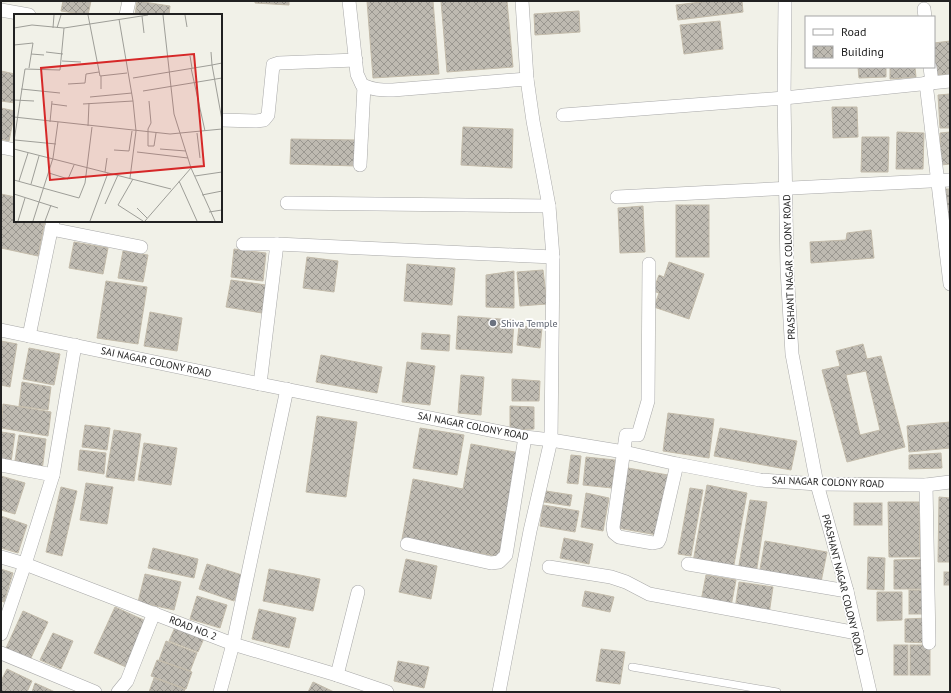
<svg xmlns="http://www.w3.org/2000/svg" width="951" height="693" font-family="'PT Sans',sans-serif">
  <defs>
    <pattern id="building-cross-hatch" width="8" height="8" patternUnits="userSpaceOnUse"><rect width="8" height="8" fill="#bebab1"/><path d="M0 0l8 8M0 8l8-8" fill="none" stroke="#9a9790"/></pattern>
  </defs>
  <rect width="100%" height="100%" fill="#f1f1e8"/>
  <!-- building -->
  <g fill="url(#building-cross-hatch)" stroke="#c3bbaa" fill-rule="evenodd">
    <path d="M63,1h28l-3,14 -27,-4z"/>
    <path d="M137,1l33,5 -1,9h-34z"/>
    <path d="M255,1h34v4l-34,-2z"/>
    <path d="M367,1h66l6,73 -66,4z"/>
    <path d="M441,1h66l6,66 -66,5z"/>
    <path d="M709,1h33l1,11 -65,8 -2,-15z"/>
    <path d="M579,11l1,21 -45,3 -1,-21z"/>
    <path d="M720,21l3,28 -39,5 -4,-29z"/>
    <path d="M950,41v33l-14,1 -2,-32z"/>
    <path d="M858,67h28v10l-27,1z"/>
    <path d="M890,67h25l1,10 -26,2z"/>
    <path d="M1,71l14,3v29l-14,-2z"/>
    <path d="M950,94v34h-10l-2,-33z"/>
    <path d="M832,107h25l1,30 -25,1z"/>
    <path d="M1,108l14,3 -6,30 -8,-2z"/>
    <path d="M463,127l50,2 -1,39 -51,-3z"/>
    <path d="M897,132l27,1 -1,36h-27z"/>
    <path d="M950,132v32l-9,1 -1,-32z"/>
    <path d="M862,137h27l-1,35h-27z"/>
    <path d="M291,139l66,1 -1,26 -66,-2z"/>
    <path d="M945,189h5v27h-2z"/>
    <path d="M1,194l14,3v24h30l-7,35 -37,-8z"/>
    <rect x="676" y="205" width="33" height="52"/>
    <path d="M643,206l2,46 -25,1 -2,-45z"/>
    <path d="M871,230l3,28 -63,5 -1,-21 36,-2 1,-7z"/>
    <path d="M74,242l34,6 -5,26 -34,-6z"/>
    <path d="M234,249l32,4 -3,28 -32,-4z"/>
    <path d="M123,251l25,4 -5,27 -25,-4z"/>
    <path d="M307,257l31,4 -4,31 -31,-4z"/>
    <path d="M669,262l35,12 -15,45 -35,-12 5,-14 -6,-2 6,-16 5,2z"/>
    <path d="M407,264l48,4 -3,37 -48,-4z"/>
    <path d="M543,270l4,34 -27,2 -3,-34z"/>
    <path d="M514,271v37l-28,-1v-32z"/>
    <path d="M231,280l35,5 -4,28 -36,-6z"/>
    <path d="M106,281l41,6 -9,57 -41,-6z"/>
    <path d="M150,312l32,6 -5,33 -33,-5z"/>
    <path d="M458,316l56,4 -2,33 -56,-4z"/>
    <path d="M519,326l23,2 -2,20 -23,-3z"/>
    <path d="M422,333l28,2 -1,16 -28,-2z"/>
    <path d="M1,341l16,3 -7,43 -9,-2z"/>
    <path d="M863,344l4,15 14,-3 24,91 -58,15 -25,-92 18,-4 -4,-15zM866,371l14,59 -20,5 -14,-60z"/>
    <path d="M29,348l31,6 -6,31 -31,-6z"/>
    <path d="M321,355l61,12 -5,26 -61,-11z"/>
    <path d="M407,362l28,4 -5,39 -28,-3z"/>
    <path d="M461,375l23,2 -3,38 -23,-2z"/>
    <path d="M512,379l28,2 -1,20h-27z"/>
    <path d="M22,382l29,5 -3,23 -29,-4z"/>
    <path d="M3,404l48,8 -3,24 -47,-8z"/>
    <path d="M510,406l24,1v22l-24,1z"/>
    <path d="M668,413l46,6 -5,39 -46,-7z"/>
    <path d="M317,416l40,6 -11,75 -40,-5z"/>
    <path d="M950,422v26l-41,4 -2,-26z"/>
    <path d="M85,425l25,3 -3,22 -25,-3z"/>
    <path d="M420,428l44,7 -7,40 -44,-7z"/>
    <path d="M720,428l77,13 -6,29 -77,-14z"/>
    <path d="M114,430l27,4 -7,47 -28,-4z"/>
    <path d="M1,432l14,2 -4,28 -10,-1z"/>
    <path d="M19,435l27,4 -4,32 -28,-4z"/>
    <path d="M144,443l33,5 -6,37 -33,-5z"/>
    <path d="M471,444l49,9 -19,104 -99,-18 11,-60 50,10z"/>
    <path d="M80,450l26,3 -2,21 -26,-4z"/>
    <path d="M941,453l1,15 -33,1v-14z"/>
    <path d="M571,455l10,1 -3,28 -11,-1z"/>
    <path d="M586,457l29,3 -3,28 -29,-3z"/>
    <path d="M628,468l40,7 -11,60 -39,-7z"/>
    <path d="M1,476l24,7 -10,31 -14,-4z"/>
    <path d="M86,483l27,4 -6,37 -27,-4z"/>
    <path d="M707,485l40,8 -14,77 -40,-8z"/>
    <path d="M61,487l16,4 -15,65 -16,-4z"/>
    <path d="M690,488l13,2 -12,66 -13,-2z"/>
    <path d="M546,491l26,4 -2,11 -26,-4z"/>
    <path d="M586,493l23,5 -6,33 -22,-4z"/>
    <path d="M939,497l11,1v64h-12z"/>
    <path d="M750,500l17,2 -11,72 -18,-3z"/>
    <path d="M888,502h31l1,55h-31z"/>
    <rect x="854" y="503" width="28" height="22"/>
    <path d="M543,505l36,6 -4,21 -35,-6z"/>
    <path d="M1,516l26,9 -9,28 -17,-5z"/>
    <path d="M564,538l29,6 -4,20 -29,-6z"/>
    <path d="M765,541l62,11 -7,35 -61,-12z"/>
    <path d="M153,548l45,11 -4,19 -46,-10z"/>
    <path d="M868,557l17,1 -1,32 -17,-1z"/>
    <path d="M406,559l31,7 -6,33 -32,-7z"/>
    <path d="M926,559v30h-32v-29z"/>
    <path d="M207,564l35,11 -8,26 -35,-12z"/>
    <path d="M1,569l12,4 -9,29 -3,-1z"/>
    <path d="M269,569l51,10 -7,32 -50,-10z"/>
    <rect x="944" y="572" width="6" height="13"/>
    <path d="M145,574l36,8 -7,28 -36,-8z"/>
    <path d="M706,575l30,5 -5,26 -30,-5z"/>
    <path d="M739,582l34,5 -4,27 -34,-5z"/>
    <rect x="909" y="590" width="17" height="24"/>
    <path d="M585,591l29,6 -4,15 -28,-6z"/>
    <path d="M877,592h25v28l-25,1z"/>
    <path d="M197,596l30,9 -7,23 -30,-9z"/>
    <path d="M115,607l31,14 -20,46 -32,-14z"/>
    <path d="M259,609l37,9 -7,30 -37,-9z"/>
    <path d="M23,611l25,11 -18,38 -24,-12z"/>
    <path d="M928,618l1,25 -24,-1v-23z"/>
    <path d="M176,625l29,11 -7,16 -29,-11z"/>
    <path d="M53,633l20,8 -12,28 -21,-9z"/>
    <path d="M166,641l31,12 -7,18 -31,-11z"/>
    <rect x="894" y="645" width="14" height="30"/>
    <rect x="910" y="645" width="20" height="30"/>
    <path d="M601,649l24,3 -5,32 -24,-3z"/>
    <path d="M157,660l35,12 -6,17 -35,-13z"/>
    <path d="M398,661l31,6 -5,21 -30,-7z"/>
    <path d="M7,669l25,12 -5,11h-26v-11z"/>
    <path d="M154,678l31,11 -1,3h-35z"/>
    <path d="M313,682l21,10h-26z"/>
    <path d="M35,683l20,9h-23z"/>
  </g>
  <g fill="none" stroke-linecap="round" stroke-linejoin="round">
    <!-- lane casing -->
    <g stroke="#a8a8a8" stroke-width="8">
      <path id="lane" d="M632,667l145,25"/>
    </g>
    <!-- street casing -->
    <g stroke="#a8a8a8" stroke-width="14">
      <g id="street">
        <path d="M349,1l8,73 5,11c12,5 18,5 31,5l134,-11"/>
        <path d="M785,1l-1,97 3,171 5,85 25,130 30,107 23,101"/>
        <path d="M924,9l1,8"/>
        <path d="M1,10l28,5"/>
        <path d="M126,15l3,-14"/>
        <path d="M930,67l2,16"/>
        <path d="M926,83l24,201"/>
        <path d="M563,115l221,-17 166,-17"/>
        <path d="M221,120l35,1 8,-1 4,-5 5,-50 6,-2 77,-3"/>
        <path d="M1,147l14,3"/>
        <path d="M360,165l4,-79"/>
        <path d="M617,197l333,-17"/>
        <path d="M287,203l262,3"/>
        <path d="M51,229l90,18"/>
        <path d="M243,244h34l276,13"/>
        <path d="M649,264l-1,137 -10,34h-12l-13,92 1,6 5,4 34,6 5,-1 2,-4 17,-74"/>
        <path d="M1,330l259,54 265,53 26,3 73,12 53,12 83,16 57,4 109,1 24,-3"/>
        <path d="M29,336l24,-115"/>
        <path d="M260,384l17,-140"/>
        <path d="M1,465l52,10"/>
        <path d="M926,485l3,158"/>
        <path d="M407,544l84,19 8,-1 7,-7 19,-118"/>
        <path d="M1,557l24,7 208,80 104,31 50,17"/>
        <path d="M688,564l159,27"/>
        <path d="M549,567l62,10 15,5 23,12 208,39"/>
        <path d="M1,634l24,-70 28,-89 22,-130"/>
        <path d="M1,653l94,39"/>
        <path d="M337,675l21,-83"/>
        <path d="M118,692l9,-11 27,-68"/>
        <path d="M220,692l13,-48 54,-255"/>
        <path d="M499,692l31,-161 21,-91 2,-183 -4,-51 -16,-85 -6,-42 -5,-78"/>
      </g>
    </g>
    <!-- lane -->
    <use href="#lane" stroke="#fff" stroke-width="7"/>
    <!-- street -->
    <use href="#street" stroke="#fff" stroke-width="13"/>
  </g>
  <!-- markers -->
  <circle fill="#6b7280" stroke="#fff" stroke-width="1.5" cx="493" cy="323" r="4"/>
  <g text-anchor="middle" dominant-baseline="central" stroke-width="3.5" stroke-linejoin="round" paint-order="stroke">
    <!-- street labels -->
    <g font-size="10" fill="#212121" stroke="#fff">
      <text transform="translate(789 267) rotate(-92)">PRASHANT NAGAR COLONY ROAD</text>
      <text transform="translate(156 362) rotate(12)">SAI NAGAR COLONY ROAD</text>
      <text transform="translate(473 426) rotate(11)">SAI NAGAR COLONY ROAD</text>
      <text transform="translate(828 482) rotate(2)">SAI NAGAR COLONY ROAD</text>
      <text transform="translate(843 585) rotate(76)">PRASHANT NAGAR COLONY ROAD</text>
      <text transform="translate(193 628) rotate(21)">ROAD NO. 2</text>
    </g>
    <!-- worship labels -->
    <g font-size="10" fill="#5b616d" stroke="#fff" text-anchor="start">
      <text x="501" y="323">Shiva Temple</text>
    </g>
  </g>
  <!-- overview -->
  <g transform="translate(14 14)">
    <rect width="208" height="208" fill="#f1f1e8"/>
    <path fill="none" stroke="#9e9e98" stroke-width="1" d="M74,1l12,61 27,-3M149,1l11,99 17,54 24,53M171,1l2,12M128,2l2,17M105,5l14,82 3,30 -6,47M0,14l18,-3 32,3 84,-13M39,14l1,-13M43,14l4,-13M0,31l19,-2 -4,25M32,38l17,2M197,38l1,13 10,-2M17,40l13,1M176,42l2,12M48,47l19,1M177,54l14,63M87,62v13M119,64l79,-13 10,55M54,70l17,-1 1,-9 13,-2M7,75l39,4M129,77l79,-13M76,83l42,-4M0,86l20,1M135,87l2,22 -3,6v17h6l2,-13M38,90l15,2M69,90l50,-3M0,103l156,17 52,-5M36,108l2,-21M74,112l1,-23M183,119l3,25M1,126l41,4M0,127l11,-72 35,1 4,-42M0,135l157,40M146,135l26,2M100,136l15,1 3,-20M123,138l51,6M91,158l2,-14M35,159l19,6 6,-14M181,162l27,-4M119,165l-15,26 25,16M0,166l65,18 6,-15 7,-56M5,167l9,-28M165,167l18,40M17,170l8,-28M0,180l44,14M188,181l20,-4M91,190l13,-29M123,194l10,10M195,198l13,-2M4,207l7,-23M19,207l20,-63 5,-36M31,207l6,-16M76,207l18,-48M131,207l46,-53"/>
    <path fill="#d62828" fill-opacity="0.15" stroke="#d62828" stroke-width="2" d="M180,40l10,112 -154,14 -9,-112z"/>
    <rect width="208" height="208" fill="none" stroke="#212121" stroke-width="2"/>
  </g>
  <!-- border -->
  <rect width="951" height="693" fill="none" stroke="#212121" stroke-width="4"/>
  <!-- legend -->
  <rect x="805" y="16" width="130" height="52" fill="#ffffff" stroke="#a6a6a6"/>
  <rect x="813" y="29" width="20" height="6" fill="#ffffff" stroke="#a6a6a6"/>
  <text x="841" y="36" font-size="12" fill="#212121">Road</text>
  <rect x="813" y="46" width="20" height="12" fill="url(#building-cross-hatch)" stroke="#a6a6a6"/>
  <text x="841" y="56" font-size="12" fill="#212121">Building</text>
</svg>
